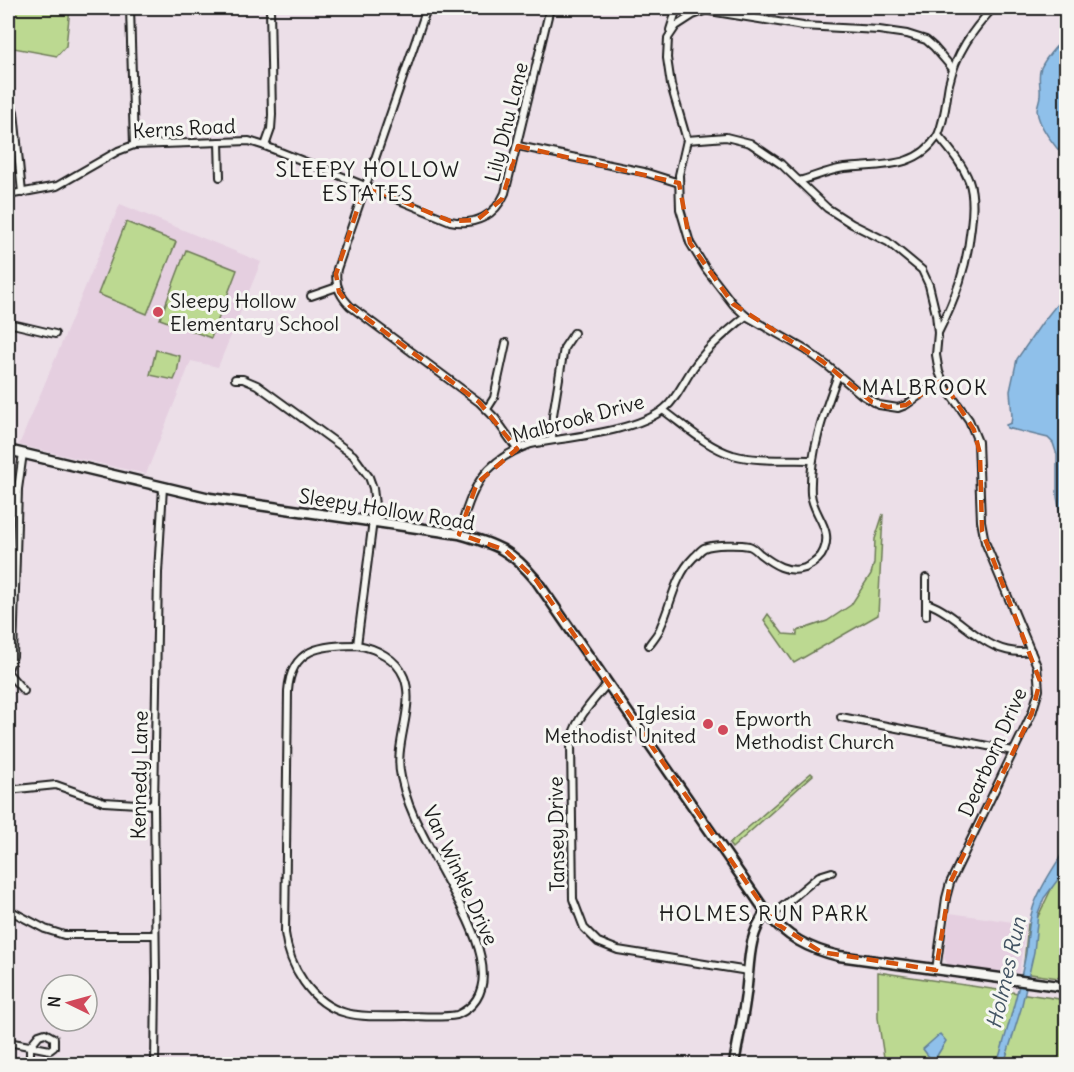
<svg xmlns="http://www.w3.org/2000/svg" width="1074" height="1072" font-family="Delius,sans-serif">
  <rect width="100%" height="100%" fill="#ecdfe8"/>
  <filter id="ink" filterUnits="userSpaceOnUse"><feTurbulence type="fractalNoise" baseFrequency=".0167" numOctaves="2"/><feDisplacementMap in="SourceGraphic" scale="12" xChannelSelector="R" yChannelSelector="G"/><feConvolveMatrix kernelMatrix="1 2 1 2 8 2 1 2 1" color-interpolation-filters="sRGB"/></filter>
  <g filter="url(#ink)">
    <!-- built -->
    <g fill="#e5cfe0">
      <path d="M120,204l141,58 -43,105 -27,-6 -45,113 -127,-29z"/>
      <path d="M950,913l76,11 -7,50 -71,-9 -4,-7z"/>
    </g>
    <!-- green -->
    <g fill="#bcd991" stroke="#6c7a56" stroke-width="1.5">
      <path d="M8,8h62l-4,38 -9,10 -49,-9z"/>
      <path d="M126,222l50,20 -29,72 -49,-20z"/>
      <path d="M186,250l51,20 -26,68 -51,-19z"/>
      <path d="M156,350l24,6 -3,17 -3,7 -24,-5z"/>
      <path d="M883,514l-5,101 -84,48 -30,-43 4,-6 15,20 14,1v-4l30,-10 24,-16 20,-31 3,-11 1,-24z"/>
      <path d="M811,773l2,2 -81,73 -3,-4z"/>
      <path d="M1066,858v65l-7,55 -36,-5 5,-49 6,1z"/>
      <path d="M878,972l188,28v64h-181l-7,-46z"/>
    </g>
    <!-- water -->
    <g fill="#8fc0ea" stroke="#617e98" stroke-width="1.5">
      <path d="M1066,39v119c-11,-11 -28,-32 -29,-48 0,-5 3,-10 3,-15 1,-7 -2,-16 0,-24 2,-9 18,-29 26,-32z"/>
      <path d="M1066,287v259l-9,-49v-42l-4,-12 -5,-5 -41,-10 -1,-3 5,-2 1,-6 -2,-26 7,-32 25,-36 20,-25z"/>
      <path d="M1066,847v22l-22,29 -6,15 -4,39 -13,57 -17,55h-7c11,-36 22,-74 29,-111 2,-16 2,-30 7,-45 7,-22 22,-41 33,-61z"/>
      <path d="M940,1034l6,7 -11,18 -6,-2 -6,-8z"/>
    </g>
    <g fill="none" stroke-linecap="round" stroke-linejoin="round">
      <!-- street casing -->
      <g stroke="#1c1c1c" stroke-width="10">
        <g id="street">
          <path d="M130,8l4,137"/>
          <path d="M427,8l-90,261c-3,15 3,27 13,37l129,96 16,16 22,31"/>
          <path d="M691,8l112,18 76,4 28,4 19,6 8,7 19,22"/>
          <path d="M704,11l-11,4 -17,11 -8,12 -1,20 4,27 16,55 -8,35 1,34 10,34 16,26 27,35 13,12 60,34 23,17 33,28 17,10 19,3 8,-3 36,-25"/>
          <path d="M670,30l7,-22"/>
          <path d="M8,98l6,14 8,81"/>
          <path d="M687,140l39,-3 24,6 31,21 46,44 25,16 36,18 34,28 7,15 7,29 2,19 -2,22 3,17 7,16 23,32 9,22 3,79 4,21 52,124 2,24 -7,23 -82,170 -4,15 -10,72"/>
          <path d="M219,142l1,35"/>
          <path d="M265,146l6,-17 1,-14 -2,-107"/>
          <path d="M518,146l126,26 35,11"/>
          <path d="M799,181c15,-4 30,-11 45,-13 35,-4 73,2 94,-33"/>
          <path d="M8,195l49,-9 61,-35 16,-6 115,-4 16,5 66,26 119,49c25,5 45,-5 55,-28l45,-185"/>
          <path d="M311,296l26,-9"/>
          <path d="M8,323l47,11"/>
          <path d="M938,333c18,-36 29,-66 33,-106 2,-15 3,-32 -2,-46 -7,-18 -20,-32 -31,-46 7,-16 8,-34 11,-51 7,-31 23,-53 44,-76"/>
          <path d="M235,379h8l14,6 96,70 16,22 4,11 2,17 -18,140"/>
          <path d="M487,409l7,-11 12,-55"/>
          <path d="M663,410c22,16 44,37 70,45 25,7 54,4 79,5"/>
          <path d="M552,440l1,-25 11,-67 10,-15"/>
          <path d="M459,534c13,-46 23,-73 72,-90 36,-7 105,-12 133,-35 14,-11 21,-31 32,-45 14,-19 32,-33 50,-48"/>
          <path d="M927,603c37,13 59,56 104,48"/>
          <path d="M926,616v-38"/>
          <path d="M357,645c19,3 40,14 47,32 12,30 -11,67 -3,100 4,19 12,39 21,56 9,18 18,35 28,53 18,33 60,106 7,129 -17,3 -34,1 -51,1 -19,0 -41,2 -60,-3 -35,-9 -57,-47 -61,-80l3,-242c3,-43 33,-46 69,-46z"/>
          <path d="M649,645c4,-6 10,-12 12,-19 11,-24 13,-49 33,-69 3,-2 6,-7 10,-9 8,-4 36,-4 45,-2 4,1 8,5 11,8 13,10 28,20 45,14 8,-4 16,-10 19,-18 9,-22 -11,-35 -13,-56 -2,-40 13,-82 27,-119"/>
          <path d="M8,669l5,-13 5,-167 5,-36"/>
          <path d="M8,673l16,18"/>
          <path d="M607,684c-14,18 -33,35 -36,59l2,156 11,29 14,14 20,8 130,21"/>
          <path d="M841,717l172,34"/>
          <path d="M8,790l48,-5 48,17 50,3"/>
          <path d="M9,910l36,19 19,6h90"/>
          <path d="M770,917l49,-41 13,-4"/>
          <path d="M8,1042l42,8 4,-3v-9l-9,-5 -6,2 -9,11"/>
          <path d="M30,1046v18"/>
          <path d="M155,1064l1,-86 -2,-173 4,-232 5,-86"/>
        </g>
      </g>
      <!-- secondary casing -->
      <g stroke="#1c1c1c" stroke-width="13">
        <g id="secondary">
          <path d="M8,450l202,48 249,36c37,10 52,16 77,46l230,332c20,25 43,37 73,44l227,31"/>
          <path d="M734,1064c4,-23 9,-46 12,-70 4,-29 1,-57 20,-82"/>
        </g>
      </g>
      <!-- street -->
      <use href="#street" stroke="#f6f6f2" stroke-width="6"/>
      <!-- secondary -->
      <use href="#secondary" stroke="#f6f6f2" stroke-width="8"/>
    </g>
  </g>
  <!-- marked area -->
  <path fill="none" stroke="#d4530e" stroke-width="4.5" stroke-dasharray="12 8" stroke-linejoin="round" d="M518,146l161,37 11,60 43,61 89,57 50,41 16,5 18,-2 36,-25 32,50 6,24 2,77 58,150 -8,32 -82,170 -14,87 -115,-18 -47,-30 -238,-342 -31,-30 -46,-16 18,-51 40,-34 -38,-47 -129,-96 -11,-14 -3,-18 29,-88 85,35 27,-1 25,-21z"/>
  <!-- markers -->
  <g fill="#d1495b" stroke="#f6f6f2" stroke-width="2">
    <circle cx="158" cy="312" r="6"/>
    <circle cx="708" cy="724" r="6"/>
    <circle cx="723" cy="730" r="6"/>
  </g>
  <g text-anchor="middle" dominant-baseline="central" stroke-width="6" stroke-linejoin="round" paint-order="stroke">
    <!-- street labels -->
    <g font-size="20" fill="#1c1c1c" stroke="#f6f6f2">
      <text transform="translate(506 122) rotate(-76)">Lily Dhu Lane</text>
      <text transform="translate(184 128) rotate(-3)">Kerns Road</text>
      <text transform="translate(578 418) rotate(-15)">Malbrook Drive</text>
      <text transform="translate(387 509) rotate(9)">Sleepy Hollow Road</text>
      <text transform="translate(992 752) rotate(-66)">Dearborn Drive</text>
      <text transform="translate(139 775) rotate(-89)">Kennedy Lane</text>
      <text transform="translate(556 834) rotate(-91)">Tansey Drive</text>
      <text transform="translate(461 875) rotate(65)">Van Winkle Drive</text>
    </g>
    <!-- poi labels -->
    <g font-size="20" fill="#1c1c1c" stroke="#f6f6f2" text-anchor="start">
      <text x="170" y="300">Sleepy Hollow<tspan x="170" dy="23">Elementary School</tspan></text>
      <text x="696" y="712" text-anchor="end">Iglesia<tspan x="696" dy="23">Methodist United</tspan></text>
      <text x="735" y="718">Epworth<tspan x="735" dy="23">Methodist Church</tspan></text>
    </g>
    <!-- neighbourhood labels -->
    <g font-size="21" letter-spacing="1.5" fill="#1c1c1c" stroke="#f6f6f2">
      <text x="368" y="169">SLEEPY HOLLOW<tspan x="368" dy="24">ESTATES</tspan></text>
      <text x="925" y="387">MALBROOK</text>
      <text x="764" y="913">HOLMES RUN PARK</text>
    </g>
    <!-- water labels -->
    <g font-size="21" font-style="italic" fill="#445564" stroke="#f6f6f2">
      <text transform="translate(1006 973) rotate(-77)">Holmes Run</text>
    </g>
  </g>
  <!-- margin -->
  <rect width="1074" height="1072" fill="none" stroke="#f6f6f2" stroke-width="30"/>
  <rect x="15" y="15" width="1044" height="1042" fill="none" stroke="#1c1c1c" stroke-width="2" filter="url(#ink)"/>
  <!-- north arrow -->
  <g transform="translate(69 1003) rotate(275)"><circle r="28" fill="#f6f6f2" stroke="#9f9f9c" stroke-width="1.5"/>
  <path d="M0-4.5L10 22L0 15L-10 22Z" fill="#d1495b"/>
  <text y="-9" font-size="16" font-weight="bold" text-anchor="middle" fill="#1c1c1c">N</text>
  </g>
</svg>
